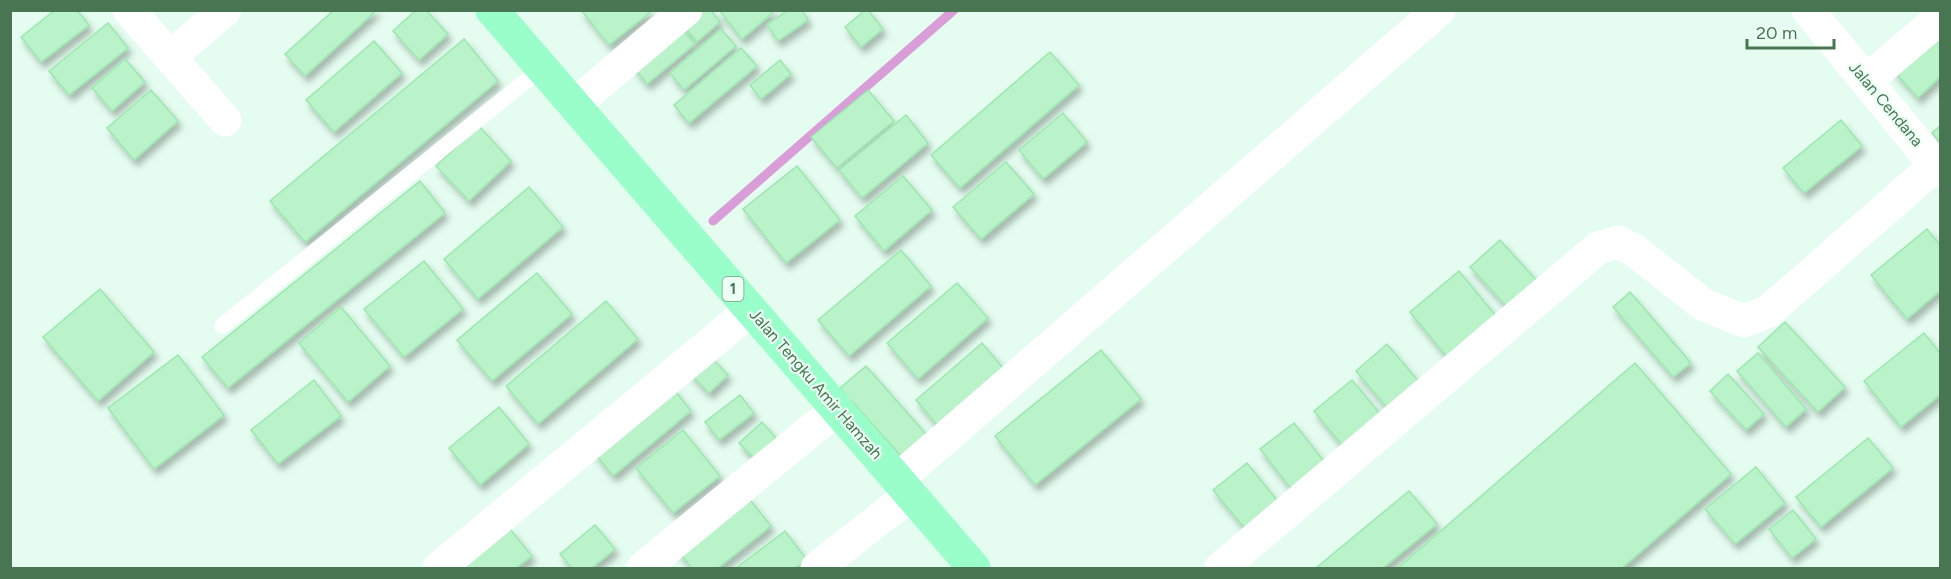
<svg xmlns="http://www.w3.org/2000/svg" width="1951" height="579" font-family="Figtree,sans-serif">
  <defs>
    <filter id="shadow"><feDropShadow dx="3.5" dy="6" stdDeviation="3" flood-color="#0004"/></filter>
  </defs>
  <rect width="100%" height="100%" fill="#e4fdf0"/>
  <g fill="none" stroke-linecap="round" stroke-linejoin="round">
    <!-- stream -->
    <path stroke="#d99dd8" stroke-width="9" d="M713,221l241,-211"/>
  </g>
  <!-- building -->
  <g fill="#baf3c9" stroke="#9ae7ad" stroke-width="1.5" filter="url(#shadow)">
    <path d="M55,10h22l12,15 -48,37 -20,-25z"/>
    <path d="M334,10h43l-72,66 -20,-22z"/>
    <path d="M416,10h10l22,24 -29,26 -26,-29z"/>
    <path d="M581,10h72l-44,35z"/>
    <path d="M698,10h13l9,12 -23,20 -15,-18z"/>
    <path d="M719,10h57l-34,29z"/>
    <path d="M788,10h14l6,10 -30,21 -11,-16z"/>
    <path d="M865,10h3l15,19 -22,18 -16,-20z"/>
    <path d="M108,23l20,25 -59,47 -20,-24z"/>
    <path d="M679,25l16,19 -48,40 -15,-19z"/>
    <path d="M1940,27v50l-22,21 -25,-28z"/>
    <path d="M721,29l15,17 -52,44 -14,-17z"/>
    <path d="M464,39l34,42 -193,161 -35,-41z"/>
    <path d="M374,41l28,32 -68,59 -28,-32z"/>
    <path d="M741,48l16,18 -68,57 -15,-18z"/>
    <path d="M1050,52l29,33 -119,103 -29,-33z"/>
    <path d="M125,59l20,23 -33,29 -20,-23z"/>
    <path d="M780,60l11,14 -30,25 -11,-14z"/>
    <path d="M151,90l27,31 -44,39 -27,-32z"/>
    <path d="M868,90l26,31 -57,47 -26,-31z"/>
    <path d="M1063,113l24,29 -44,37 -24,-29z"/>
    <path d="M906,115l22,28 -66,55 -23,-28z"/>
    <path d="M1841,120l21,26 -58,47 -21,-25z"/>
    <path d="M479,126l32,35 -42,40 -33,-35z"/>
    <path d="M1940,126v16l-8,-9z"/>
    <path d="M1006,162l28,32 -53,45 -28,-32z"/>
    <path d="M797,166l43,54 -54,43 -43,-54z"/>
    <path d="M903,176l29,34 -48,41 -29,-35z"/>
    <path d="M420,181l25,32 -217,175 -26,-31z"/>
    <path d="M529,187l34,40 -85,72 -34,-40z"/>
    <path d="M1927,229l13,16v46l-33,28 -36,-44z"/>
    <path d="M1500,240l39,43 -29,27 -40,-43z"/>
    <path d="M901,250l30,36 -82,70 -31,-36z"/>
    <path d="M424,261l39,48 -59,48 -40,-48z"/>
    <path d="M1459,271l37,45 -49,41 -37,-45z"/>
    <path d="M537,273l35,41 -80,67 -35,-41z"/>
    <path d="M957,283l31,35 -70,61 -31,-36z"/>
    <path d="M100,289l54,63 -56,49 -55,-64z"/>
    <path d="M1630,292l61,71 -18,14 -60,-70z"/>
    <path d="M606,301l32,38 -100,85 -32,-38z"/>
    <path d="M341,307l49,59 -42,36 -49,-59z"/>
    <path d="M1785,322l60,65 -27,25 -60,-65z"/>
    <path d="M1924,333l16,20v42l-39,32 -37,-46z"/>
    <path d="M982,343l21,25 -66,57 -21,-25z"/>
    <path d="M1387,344l33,39 -31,27 -33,-39z"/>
    <path d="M1101,350l40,49 -106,86 -40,-49z"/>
    <path d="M1758,353l48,56 -20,18 -49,-56z"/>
    <path d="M708,354l20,21 -19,18 -20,-21z"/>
    <path d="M178,355l46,60 -70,54 -46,-61z"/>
    <path d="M1635,363l96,111 -109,94h-224z"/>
    <path d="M866,366l60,68 -25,22 -61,-68z"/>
    <path d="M1728,374l36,40 -18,16 -36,-39z"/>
    <path d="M314,380l27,36 -63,48 -27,-34z"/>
    <path d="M1352,380l28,34 -38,31 -28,-34z"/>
    <path d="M673,388l18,23 -78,65 -19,-24z"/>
    <path d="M740,395l14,18 -35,27 -14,-18z"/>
    <path d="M499,407l30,37 -49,41 -31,-37z"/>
    <path d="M762,422l14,16 -22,20 -15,-15z"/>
    <path d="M1294,423l32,41 -34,26 -32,-41z"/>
    <path d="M683,430l37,46 -47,37 -37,-45z"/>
    <path d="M1868,438l25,30 -72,59 -25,-30z"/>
    <path d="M1247,463l33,41 -33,27 -34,-41z"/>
    <path d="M1756,467l29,36 -50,41 -30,-35z"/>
    <path d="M1409,491l28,33 -54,44h-67z"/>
    <path d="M746,495l25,31 -53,42h-26l-15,-18z"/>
    <path d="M1793,510l23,29 -24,19 -23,-29z"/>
    <path d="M595,525l20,24 -23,19h-20l-12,-14z"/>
    <path d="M510,529l22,27 -16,12h-54z"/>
    <path d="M785,531l22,29 -12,8h-59z"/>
  </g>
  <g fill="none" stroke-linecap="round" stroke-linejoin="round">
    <!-- lane -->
    <path stroke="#fff" stroke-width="16" d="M222,326l320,-258"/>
    <!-- street -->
    <g stroke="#fff" stroke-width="33">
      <path d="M129,10l96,110"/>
      <path d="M1808,10l132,161"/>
      <path d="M170,57l55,-47"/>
      <path d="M1867,80l73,-62"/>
      <path d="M574,105l112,-95"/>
      <path d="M898,479l541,-469"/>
      <path d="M439,568l312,-258"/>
      <path d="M643,568l194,-159"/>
      <path d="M817,568l93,-73"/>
      <path d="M1221,568l377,-320 20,-6 16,8 70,55 40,16 25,-10 167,-146"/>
    </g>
    <!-- primary -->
    <path stroke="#9afecb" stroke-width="33" d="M492,10l482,558"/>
  </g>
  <g text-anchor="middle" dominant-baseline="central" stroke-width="4.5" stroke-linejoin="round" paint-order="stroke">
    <!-- shield labels -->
    <rect fill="#ebfff4" stroke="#799f83" stroke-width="1.5" x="722.5" y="277" width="21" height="24" rx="4.5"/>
    <g font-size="15" font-weight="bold" fill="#487652">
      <text x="733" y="289">1</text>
    </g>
    <!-- street labels -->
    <g font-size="16" fill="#487652" stroke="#ebfff4">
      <text transform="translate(1886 104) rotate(50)">Jalan Cendana</text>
      <text transform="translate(816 384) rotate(49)">Jalan Tengku Amir Hamzah</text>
    </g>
  </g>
  <!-- border -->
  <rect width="1951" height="579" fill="none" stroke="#487652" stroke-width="24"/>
  <!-- scale -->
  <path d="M1747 39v9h87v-9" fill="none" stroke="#487652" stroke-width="3"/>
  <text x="1756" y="39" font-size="18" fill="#487652" stroke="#ebfff4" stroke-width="4.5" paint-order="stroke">20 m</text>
</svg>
